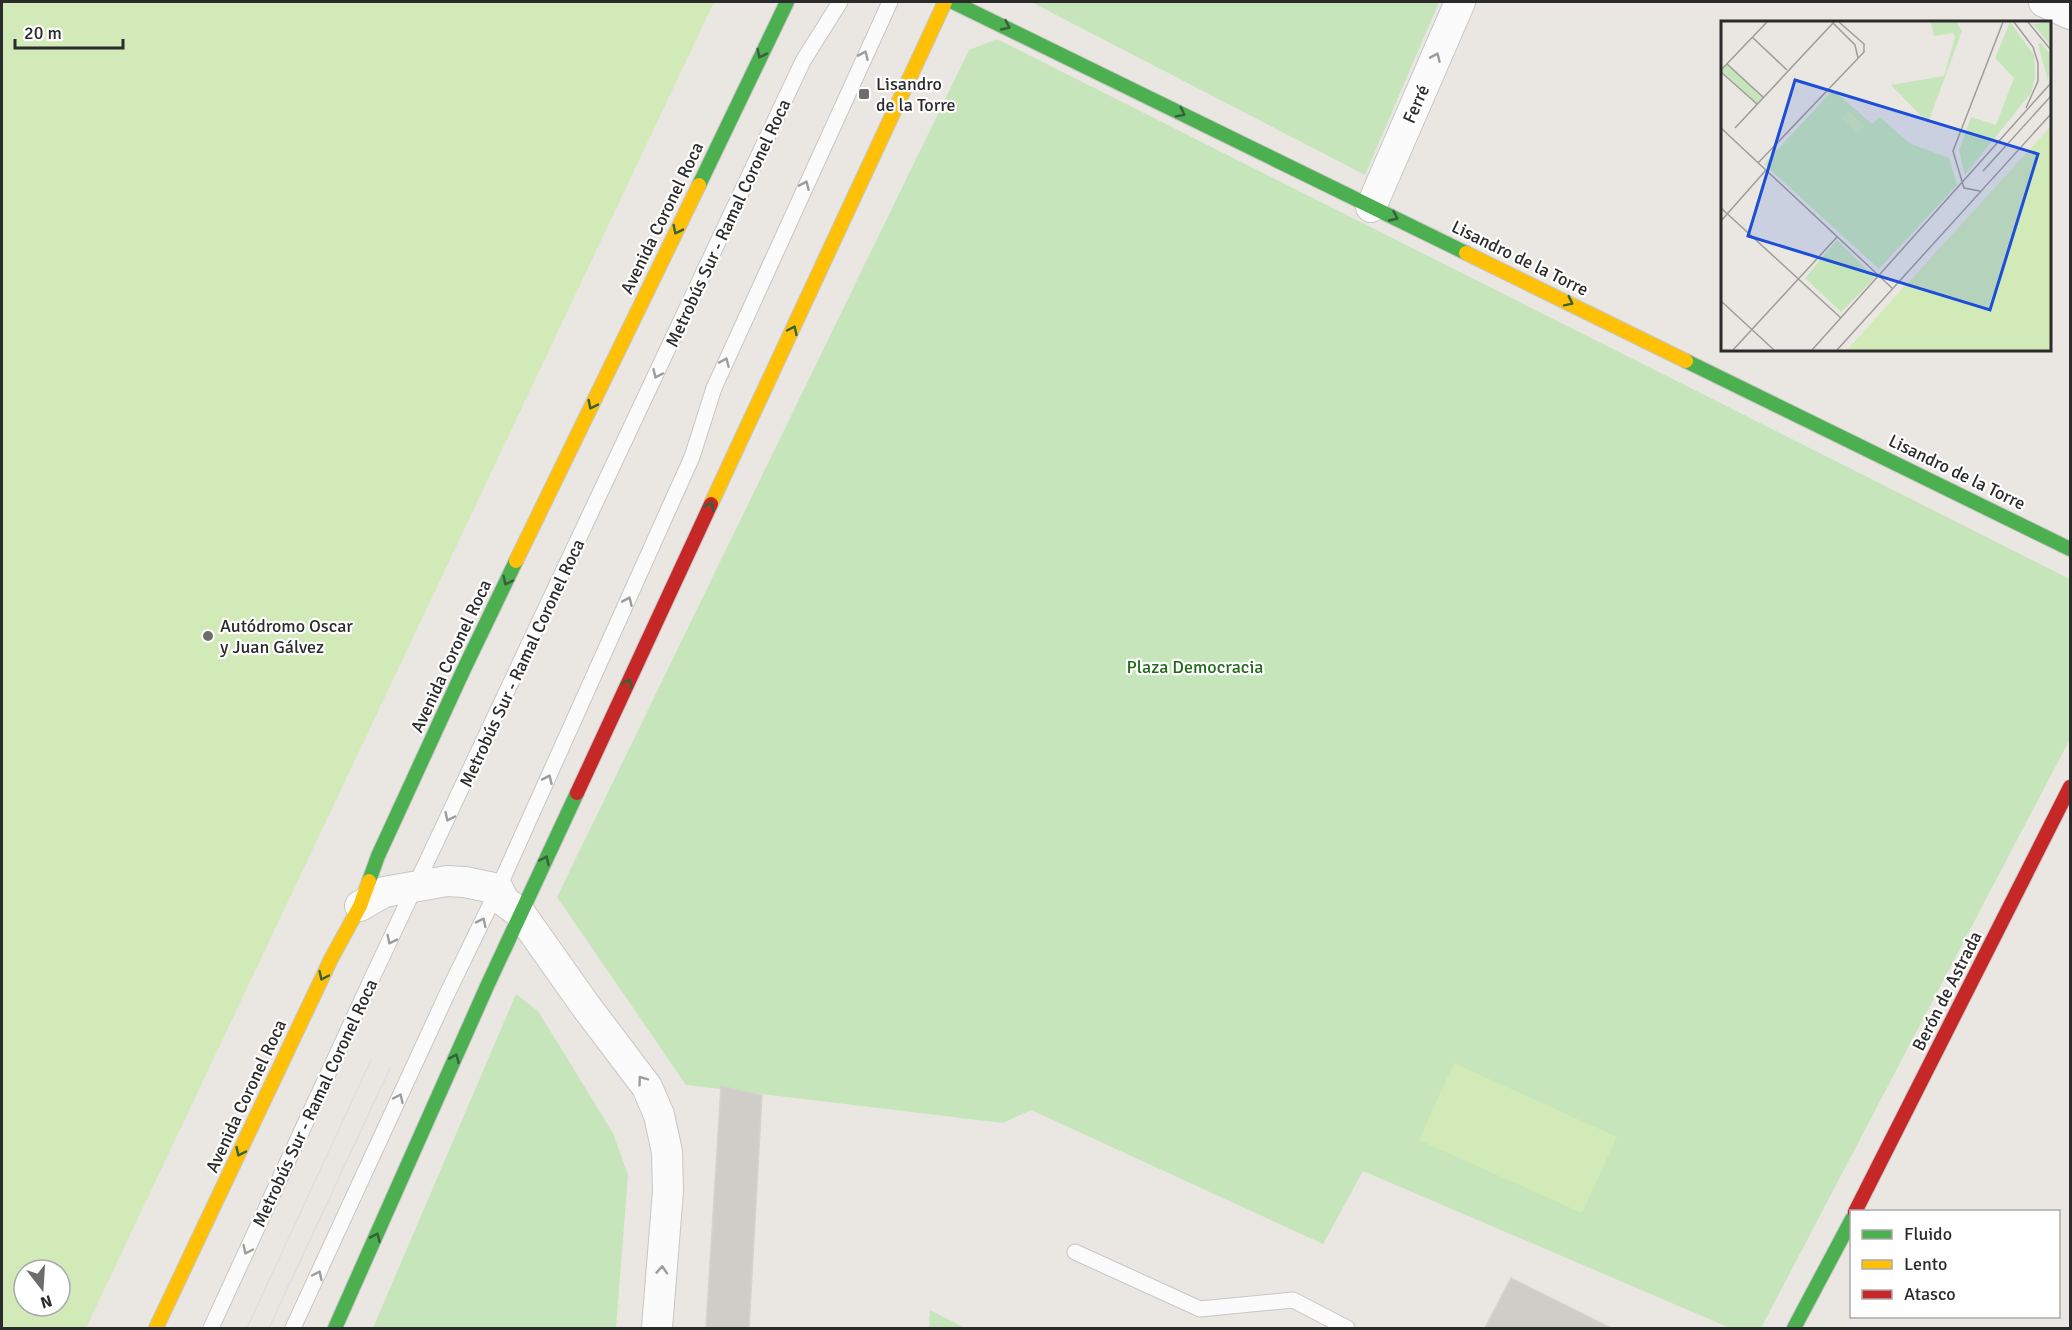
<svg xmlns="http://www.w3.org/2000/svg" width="2072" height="1330" font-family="Signika,sans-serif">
  <rect width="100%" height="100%" fill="#eae7e2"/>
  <!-- green -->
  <g fill="#c6e5ba">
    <path d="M1031,2h408l-74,173z"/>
    <path d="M997,39l1073,540v160l-309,589h-31l-367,-157 -40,73 -292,-134 -28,13 -317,-38 -129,-188 412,-847z"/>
    <path d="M516,994l22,17 75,122 15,42 -12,153h-243z"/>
    <path d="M930,1310l35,18h-36z"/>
  </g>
  <!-- pitch -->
  <g fill="#d1eab8" fill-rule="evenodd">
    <path d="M2,2h712l-628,1326h-84zM24,1270h36v36h-36z"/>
    <path d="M1454,1063l163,74 -35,76 -163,-73z"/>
  </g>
  <!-- building -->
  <g fill="#cfcdc8" stroke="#d5d3ce" stroke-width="1.5">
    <path d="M721,1086l41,9 -13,233h-43z"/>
    <path d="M1511,1278l100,50h-126z"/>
  </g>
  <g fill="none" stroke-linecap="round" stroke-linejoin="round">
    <!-- lane casing -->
    <g stroke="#c7c6c6" stroke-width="17">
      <g id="lane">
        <path d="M1075,1252l125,57 93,-9 54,28"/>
        <path d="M211,1328l162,-352 430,-915 37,-59"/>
        <path d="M293,1328l154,-334 51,-105 194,-432 22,-69 176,-386"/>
      </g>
    </g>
    <!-- street casing -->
    <g stroke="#c7c6c6" stroke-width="32">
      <g id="street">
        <path d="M2044,2l26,12"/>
        <path d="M1371,207l89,-205"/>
        <path d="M360,906l24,-14 63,-11 18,1 33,7 6,12 16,12 65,92 62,82 12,28 8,37 1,39 -11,137"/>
      </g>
    </g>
    <!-- fast casing -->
    <g stroke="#c7c6c6" stroke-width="16">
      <g id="fast">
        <path d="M953,2l513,251"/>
        <path d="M699,185l88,-183"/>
        <path d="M1686,361l384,188"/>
        <path d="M369,881l9,-25 86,-187 52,-108"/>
        <path d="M335,1328l153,-344 89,-191"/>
        <path d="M1794,1328l58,-109"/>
      </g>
    </g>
    <!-- slow casing -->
    <g stroke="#c7c6c6" stroke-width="16">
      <g id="slow">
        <path d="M1466,253l220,108"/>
        <path d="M711,504l234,-502"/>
        <path d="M516,561l183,-376"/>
        <path d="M156,1328l175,-369 29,-53 9,-25"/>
      </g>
    </g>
    <!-- jam casing -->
    <g stroke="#c7c6c6" stroke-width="16">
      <g id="jam">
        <path d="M577,793l134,-289"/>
        <path d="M1855,1212l215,-425"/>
      </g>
    </g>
    <!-- lane -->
    <use href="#lane" stroke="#fcfbfb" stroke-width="15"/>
    <!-- street -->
    <use href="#street" stroke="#fcfbfb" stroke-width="30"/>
    <!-- fast -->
    <use href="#fast" stroke="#4caf50" stroke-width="14"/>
    <!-- slow -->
    <use href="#slow" stroke="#ffc107" stroke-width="14"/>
    <!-- jam -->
    <use href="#jam" stroke="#c62828" stroke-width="14"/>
    <!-- tram -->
    <g stroke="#dededf" stroke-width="1.5">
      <path d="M247,1328l124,-268"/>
      <path d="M269,1328l121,-260"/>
    </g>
  </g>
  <!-- one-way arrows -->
  <defs><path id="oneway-chevron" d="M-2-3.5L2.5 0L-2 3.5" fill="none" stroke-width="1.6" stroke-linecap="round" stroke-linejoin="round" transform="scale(1.5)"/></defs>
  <g stroke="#38603a">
    <use href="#oneway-chevron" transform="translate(1006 26) rotate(25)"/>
    <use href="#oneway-chevron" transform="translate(761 54) rotate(116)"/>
    <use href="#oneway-chevron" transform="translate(1181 113) rotate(27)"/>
    <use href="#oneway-chevron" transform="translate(1394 217) rotate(25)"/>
    <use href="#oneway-chevron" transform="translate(677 230) rotate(116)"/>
    <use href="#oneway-chevron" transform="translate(1569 302) rotate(26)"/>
    <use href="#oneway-chevron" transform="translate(793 330) rotate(-65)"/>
    <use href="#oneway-chevron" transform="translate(592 405) rotate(116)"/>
    <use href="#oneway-chevron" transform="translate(710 506) rotate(-65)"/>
    <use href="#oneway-chevron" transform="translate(507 581) rotate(116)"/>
    <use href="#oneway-chevron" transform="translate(628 683) rotate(-65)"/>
    <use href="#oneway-chevron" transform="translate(545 860) rotate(-65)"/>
    <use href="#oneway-chevron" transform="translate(323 976) rotate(115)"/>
    <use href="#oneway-chevron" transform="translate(455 1058) rotate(-66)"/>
    <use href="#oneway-chevron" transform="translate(240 1152) rotate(115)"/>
    <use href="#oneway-chevron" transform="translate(376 1237) rotate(-66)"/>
  </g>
  <g stroke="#9e9d9d">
    <use href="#oneway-chevron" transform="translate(864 55) rotate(-66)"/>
    <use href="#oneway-chevron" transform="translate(1436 57) rotate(-66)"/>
    <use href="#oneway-chevron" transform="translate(805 185) rotate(-66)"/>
    <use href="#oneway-chevron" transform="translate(725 362) rotate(-66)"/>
    <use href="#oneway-chevron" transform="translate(657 374) rotate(115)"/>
    <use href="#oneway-chevron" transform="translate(628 601) rotate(-66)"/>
    <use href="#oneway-chevron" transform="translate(548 779) rotate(-66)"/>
    <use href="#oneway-chevron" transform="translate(449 817) rotate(115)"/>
    <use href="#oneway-chevron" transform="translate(482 922) rotate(-64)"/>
    <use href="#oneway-chevron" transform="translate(391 940) rotate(116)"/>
    <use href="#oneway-chevron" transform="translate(642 1080) rotate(-126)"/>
    <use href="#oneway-chevron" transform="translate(399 1098) rotate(-65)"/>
    <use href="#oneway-chevron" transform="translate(247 1250) rotate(115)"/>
    <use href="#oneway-chevron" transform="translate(662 1270) rotate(-86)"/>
    <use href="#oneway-chevron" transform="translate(318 1275) rotate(-65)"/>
  </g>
  <!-- markers -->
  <g fill="#6e6d6b" stroke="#fff" stroke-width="2">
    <rect x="858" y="88" width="12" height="12" rx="3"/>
    <circle cx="208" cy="636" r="6"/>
  </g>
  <g text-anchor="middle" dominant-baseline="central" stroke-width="4.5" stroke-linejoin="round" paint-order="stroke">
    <!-- poi labels -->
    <g font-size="18" fill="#2b2b2b" stroke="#fff" text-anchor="start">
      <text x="876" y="84">Lisandro<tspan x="876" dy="21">de la Torre</tspan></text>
      <text x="220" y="626">Autódromo Oscar<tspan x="220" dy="21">y Juan Gálvez</tspan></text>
    </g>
    <!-- street labels -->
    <g font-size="18" fill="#2b2b2b" stroke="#fff">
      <text transform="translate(1416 104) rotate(-66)">Ferré</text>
      <text transform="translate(662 218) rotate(-64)">Avenida Coronel Roca</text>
      <text transform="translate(728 223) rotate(-65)">Metrobús Sur - Ramal Coronel Roca</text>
      <text transform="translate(1520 258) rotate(26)">Lisandro de la Torre</text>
      <text transform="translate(1957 472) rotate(26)">Lisandro de la Torre</text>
      <text transform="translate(451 656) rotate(-65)">Avenida Coronel Roca</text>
      <text transform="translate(522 663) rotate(-65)">Metrobús Sur - Ramal Coronel Roca</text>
      <text transform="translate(1947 991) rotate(-63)">Berón de Astrada</text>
      <text transform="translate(246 1096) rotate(-65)">Avenida Coronel Roca</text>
      <text transform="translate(315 1103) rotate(-65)">Metrobús Sur - Ramal Coronel Roca</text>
    </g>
    <!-- park labels -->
    <g font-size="18" fill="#206a1a" stroke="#fff">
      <text x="1195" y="667">Plaza Democracia</text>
    </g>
  </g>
  <!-- overview -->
  <g transform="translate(1721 21)">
    <rect width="330" height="330" fill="#eae7e2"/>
    <path d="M210,1h25l6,9 -34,92 -37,-38 53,-9 11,-39 -2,-4 -19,3zM289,1l24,33 1,22 -4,16 -66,82 -6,-25 12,-33 25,8 18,-47 -19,-20zM330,1v24l-18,-22zM320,22l10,12 -3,26 -10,-37zM6,43l36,33 -6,7 -36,-34zM112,69l39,34 8,-7 29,26 40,15 8,27 -78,84 -115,-105zM116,219l38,38 -34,34 -36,-34z" fill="#c6e5ba"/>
    <path d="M127,90l17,15 -7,7 -16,-14zM330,105v224h-204l48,-53z" fill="#d1eab8"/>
    <path fill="none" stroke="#9e9c99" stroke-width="1.5" d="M111,1l23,23 3,13M293,1l19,25 5,16v18l-12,27M307,1l23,28M31,16l35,33M6,43l36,33M0,49l46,-48M0,51l36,32M0,107l171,160M14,107l99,-106M37,142l106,-111v-8l-25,-22M262,150l68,-75M259,170l-16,-3 -11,-37 50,-129M0,187l120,110M0,200l45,-51M0,280l53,49M12,329l104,-113M91,329l239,-267M116,329l214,-236"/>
    <path fill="#1d4ed8" fill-opacity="0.15" stroke="#1d4ed8" stroke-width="3" d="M74,59l243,74 -48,156 -242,-74z"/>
    <rect width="330" height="330" fill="none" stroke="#2b2b2b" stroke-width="3"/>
  </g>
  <!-- border -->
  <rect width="2072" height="1330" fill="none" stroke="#2b2b2b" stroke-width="6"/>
  <!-- legend -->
  <rect x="1850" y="1210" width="210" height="108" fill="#ffffff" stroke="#aaaaaa" stroke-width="1.5"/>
  <rect x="1862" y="1230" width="30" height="9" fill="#4caf50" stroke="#aaaaaa" stroke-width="1.5"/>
  <text x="1904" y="1240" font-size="18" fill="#2b2b2b">Fluido</text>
  <rect x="1862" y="1260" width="30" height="9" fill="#ffc107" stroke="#aaaaaa" stroke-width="1.5"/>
  <text x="1904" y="1270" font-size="18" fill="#2b2b2b">Lento</text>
  <rect x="1862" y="1290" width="30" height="9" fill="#c62828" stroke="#aaaaaa" stroke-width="1.5"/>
  <text x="1904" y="1300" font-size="18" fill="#2b2b2b">Atasco</text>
  <!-- north arrow -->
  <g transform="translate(42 1288) rotate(163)"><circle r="28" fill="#ffffff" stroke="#aaaaaa" stroke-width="1.5"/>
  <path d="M0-4.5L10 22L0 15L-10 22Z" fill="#6e6d6b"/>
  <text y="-9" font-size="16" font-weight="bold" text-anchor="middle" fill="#2b2b2b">N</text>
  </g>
  <!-- scale -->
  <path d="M15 39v9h108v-9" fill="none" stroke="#2b2b2b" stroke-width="3"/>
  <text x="24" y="39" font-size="18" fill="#2b2b2b" stroke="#ffffff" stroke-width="4.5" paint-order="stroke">20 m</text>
</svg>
